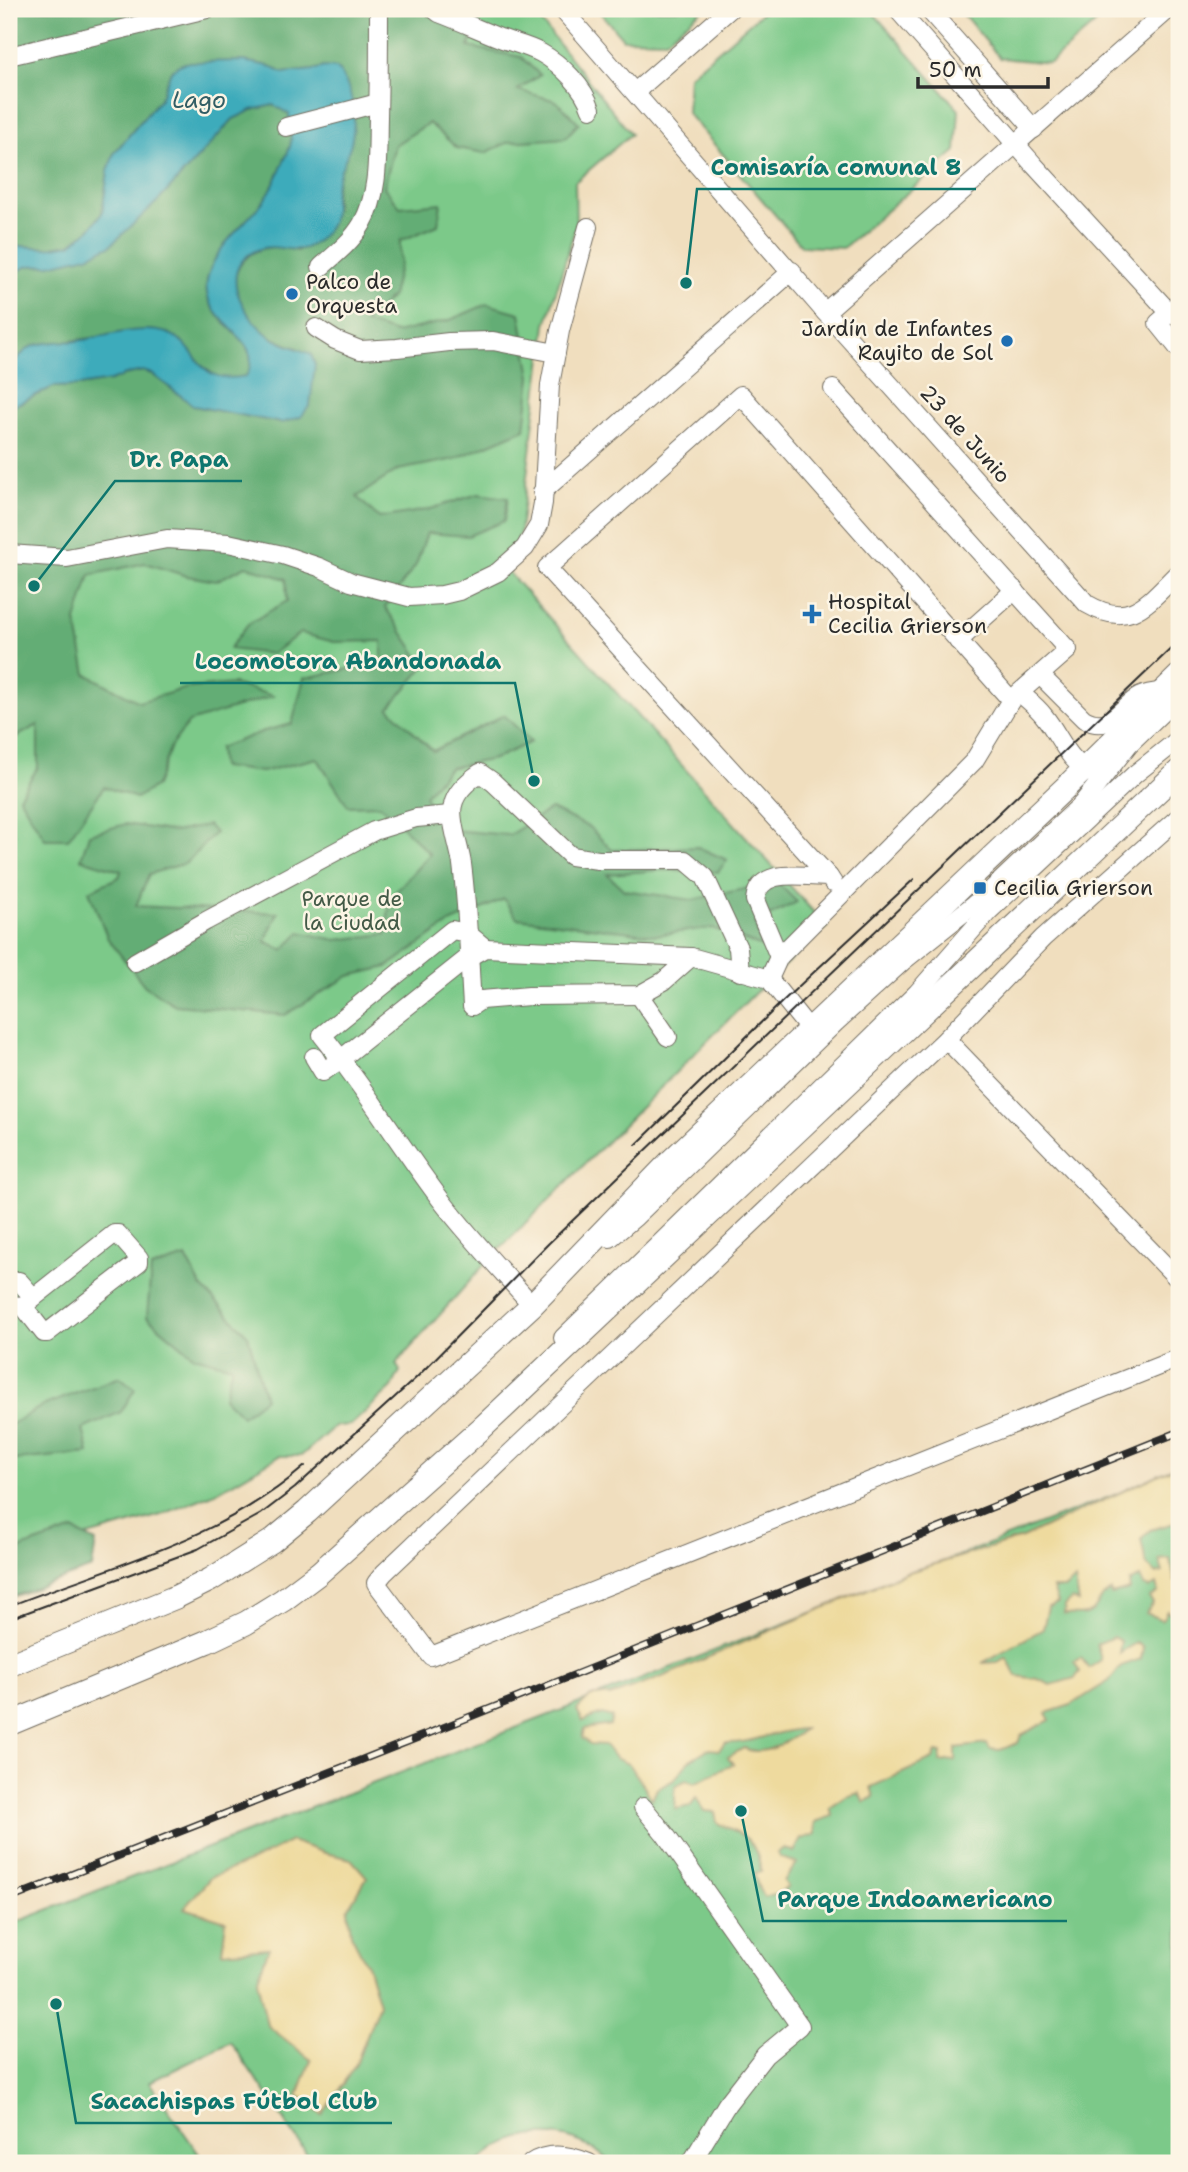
<svg xmlns="http://www.w3.org/2000/svg" width="1188" height="2172" font-family="'Shantell Sans',sans-serif">
  <rect width="100%" height="100%" fill="#fcf5e5"/>
  <filter id="ink" filterUnits="userSpaceOnUse"><feTurbulence type="fractalNoise" baseFrequency=".0143" numOctaves="2"/><feDisplacementMap in="SourceGraphic" scale="14" xChannelSelector="R" yChannelSelector="G"/><feConvolveMatrix kernelMatrix="1 2 1 2 8 2 1 2 1" color-interpolation-filters="sRGB"/></filter>
  <filter id="wash" filterUnits="userSpaceOnUse"><feTurbulence type="fractalNoise" baseFrequency=".00686" numOctaves="4" result="noise"/><feDisplacementMap in="SourceGraphic" scale="28" xChannelSelector="R" yChannelSelector="G"/><feGaussianBlur stdDeviation="1.57" result="paint"/><feColorMatrix in="noise" values="0 0 0 0 0 0 0 0 0 0 0 0 0 0 0 0 0 1.4 0 .05"/><feComposite in="paint" operator="in"/></filter>
  <g filter="url(#wash)">
    <rect width="100%" height="100%" fill="#f0debe"/>
    <!-- green -->
    <g fill="#7bc989" stroke="#537a5a" stroke-width="2">
      <path d="M9,9h522l100,125 -56,48 1,43 -30,100 -26,207 -11,41 318,354 -58,52 -285,286 -88,99 4,7 -8,16 -41,38 -16,1 -34,30h-22l-64,37 -54,22 -77,22 -75,29z"/>
      <path d="M597,9h106l-37,31 -43,-1z"/>
      <path d="M766,9h104l89,101 -3,41 -113,97 -41,-2 -115,-133 2,-37z"/>
      <path d="M959,9h153l-62,54 -50,-5z"/>
      <path d="M1179,1470v693h-568c-31,-30 -72,-37 -112,-17 -8,4 -15,12 -22,17h-164l-82,-121 -82,40 56,81h-196v-238z"/>
    </g>
    <!-- forest -->
    <g fill="#64ad75" stroke="#486c50" stroke-width="2">
      <path d="M9,9h471l-11,38 52,10 19,18 -22,15 38,11 23,22 -14,15 -56,4 -24,11 -28,-5 -28,-25 -34,22 -11,42 16,20 41,-4 -3,22 -38,16v22l-8,33 -27,27 31,10 54,-13 37,-16 33,9 11,64 -6,52 -70,30 -57,11 -41,27 22,21 48,-8 51,-16 30,4 -4,23 -36,15 -41,-3 -11,32 -31,42 40,59 -36,42 44,43 71,-36 27,27 -37,17 -45,9 -24,27 15,34 69,6 42,-26 38,18 23,23 86,-3 29,13 -9,12 -55,-2 -56,4 17,16 68,10 85,-18 20,20 -42,21 7,24 -50,-19 -57,7 -138,-17 -13,-19 -54,24 -63,44 -38,9 -64,39 -110,-10 -30,-19 -37,-47 -19,-48 30,-14 2,-6 -40,-12 8,-25 37,-10 49,8 33,-7 7,8 -29,30 -37,11 -13,32 142,7 -13,28 18,9 17,-18 36,8 50,-6 4,-36 40,-44 -50,-49 -32,1 -31,-48 -55,14 -41,-5 -2,-19 45,-17 28,-7 12,-46 55,-11 23,2v-28l-48,1 -34,-9 -28,21 -43,-5 19,-25 39,-23 -1,-22 -40,-13 -30,15 -29,-5 -42,-13 -55,12 -14,46 10,53 53,28 48,-14 47,-4 39,12 -84,26 -18,24 -15,40 -20,12 -32,-11 -36,52h-23l-26,-42 19,-30v-42l-29,16v-333l44,-21 25,-1 32,-5 18,-7 15,-3 9,3 42,32 87,17 16,-75c-14,-5 -27,-10 -38,-20 -9,-10 -20,-23 -23,-37 -5,-23 12,-42 36,-44 8,-1 18,2 26,4l38,-42c-3,-20 1,-36 10,-53l-22,-89 -10,3 -31,3 -14,-7 -26,-5 -22,1 -50,9 -11,28 -46,54 -6,18 -6,42 -13,17 -18,14 -24,4 -38,-3z"/>
      <path d="M273,105l16,9c1,9 2,18 2,27 0,6 -4,13 -7,20 -5,12 -11,27 -19,38 -19,25 -48,45 -57,77 -13,48 62,60 38,100l-15,3 -14,-2 -20,-15 -16,-22 -29,-10 -120,16 -23,21v-38l7,-56 11,-7 23,-1 110,-66 73,-80 19,-9z"/>
      <path d="M186,1257l15,29 47,49 17,63 -23,18 -18,-18 8,-32 -38,-10 -47,-39 4,-49z"/>
      <path d="M120,1377l15,12 -14,23 -38,17 6,24 -73,7 -7,4v-38l33,-20z"/>
      <path d="M73,1530l23,12 -4,26 -83,30v-42l15,-9z"/>
    </g>
    <!-- sand -->
    <g fill="#eeda9e" stroke="#8c8264" stroke-width="2">
      <path d="M1179,1465v46l-4,12 -25,7 -9,9 5,25 10,10 7,-2 -4,-12 11,-1 5,22h4v20l-3,2 3,9 -9,2 -3,-3 -5,9 -16,-7 7,-10 -4,-5 9,-6 -2,-8 -7,4 -5,-2 -4,-9 -11,5 1,8 -19,5v-4c-11,6 -8,6 -15,16 -7,10 -21,8 -32,7l1,-8 7,-7 7,3 -4,-22 -10,8h-12l5,15 -10,4 -5,22 -61,34 16,-1 8,-5 11,19 21,3 13,6 24,-7 5,-6 -6,-11 7,-3 8,10 12,-8 -4,-16 16,-7 8,4 -2,12 17,-10 7,4 -2,12 -20,7 -12,15 -38,24 -25,8 4,7 -29,15 -3,8 -18,7 -10,-1 -3,-5 -31,4v12l-16,2 1,-9 -5,-1 -3,7 -62,28 3,10 -10,5 -5,-9 -13,4 -16,11 3,8 -18,6 1,12 -15,5 -7,13 -10,-4 -7,5 4,5 16,5 -13,18 4,6 -10,6 -14,4 -5,-8 -5,-15 7,-3c-5,-32 -16,-36 -44,-48l-2,-11 -11,-1 -8,-14 -5,9 -16,3v-23l11,-6 9,3 38,-19 -5,-7 16,-9c19,10 46,-7 60,-19 -27,1 -52,15 -79,14l-6,7 -11,-1 -18,11 -16,20 -17,9 -5,10 -22,-34 -15,-7 -10,-13 -15,-1 -8,-6 2,-9 26,-4 2,-8 -10,-3 -19,7 -6,-11 14,-14h19l45,-16 250,-107 117,-35z"/>
      <path d="M291,1841l34,12 26,6 16,18 -19,32 3,25 17,33 11,37 -23,60 -34,51 -24,-20 13,-35 -44,-35 -10,-45 12,-32 -47,4 4,-31 -42,-13 27,-31 45,-18z"/>
    </g>
    <!-- water -->
    <path fill="#3dabbb" stroke="#346b73" stroke-width="2" d="M243,61l26,5 14,7 31,-3 10,-3 13,1c15,18 20,47 15,71 -3,16 -12,29 -16,45 -6,25 6,32 -16,54 -24,24 -40,1 -65,13 -42,21 -7,73 21,89 11,6 24,9 35,14l4,11 -5,40 -9,12 -19,6 -88,-17 -42,-32 -9,-3 -15,3 -18,7 -32,5 -25,1 -44,21v-41c7,-7 16,-18 24,-21 13,-5 30,-4 43,-5 29,-4 63,-17 91,-8 35,12 26,54 79,43 24,-40 -51,-53 -38,-100 9,-32 38,-52 57,-77 8,-11 14,-25 19,-38 3,-7 7,-14 7,-20 0,-9 -2,-18 -2,-27l-16,-9 -21,5 -19,9 -73,80 -50,47 -22,10 -38,9 -23,1 -10,6 -8,57v-84l38,3 24,-4 18,-14 13,-17 6,-42 6,-18 46,-54 11,-28 8,-6 10,-3z"/>
  </g>
  <g filter="url(#ink)">
    <g fill="none" stroke-linecap="round" stroke-linejoin="round">
      <!-- minor casing -->
      <g stroke="#706a5e" stroke-width="20">
        <g id="minor">
          <path d="M434,9l5,4c21,8 41,17 61,25 14,5 28,8 41,15 20,11 43,34 50,56"/>
          <path d="M562,9l263,303 262,292c44,26 61,-2 92,-32"/>
          <path d="M897,9l137,156 136,148"/>
          <path d="M928,9l106,120"/>
          <path d="M9,56l198,-47"/>
          <path d="M635,92l95,-83"/>
          <path d="M286,127l92,-24"/>
          <path d="M321,267c15,-13 31,-26 41,-43 18,-31 15,-73 16,-107 1,-36 1,-72 1,-108"/>
          <path d="M1179,305l-21,18 21,26"/>
          <path d="M825,312l344,-303"/>
          <path d="M316,328l19,12 25,10 37,-2 52,-6 44,-1 63,12"/>
          <path d="M542,492l250,-221"/>
          <path d="M9,554l58,4 100,-19 61,4 55,12 36,12 32,15 58,15 33,-2 17,-4 39,-19 27,-24 14,-23 4,-22 7,-118 10,-54 28,-104"/>
          <path d="M958,641l57,-51"/>
          <path d="M1040,675l44,44c26,14 34,-9 53,-21 7,-5 19,-5 27,-7"/>
          <path d="M1020,693c8,7 17,14 24,23 17,21 23,45 49,58"/>
          <path d="M1179,817l-136,121 -97,101 -562,534 -8,10 55,73 748,-298"/>
          <path d="M829,877l-282,-309 194,-173 270,305"/>
          <path d="M485,948l-18,-15 -15,-3 -130,105c44,54 80,114 122,169 27,35 58,67 88,101l8,-8"/>
          <path d="M779,957l-24,-57c4,-34 48,-23 74,-23l4,6"/>
          <path d="M135,962l71,-41 168,-90 42,-13 35,-3"/>
          <path d="M769,979l10,-22 195,-196 37,-61 57,-50 -235,-261"/>
          <path d="M639,995l29,42"/>
          <path d="M472,1006c-3,-47 -4,-95 -10,-142 -2,-15 -13,-45 -9,-59 3,-14 15,-24 27,-32l13,9 78,74 27,4h87l20,17 33,71 2,24"/>
          <path d="M472,1006l9,-6 48,-4 110,-1 25,-14 27,-24"/>
          <path d="M946,1039l233,241"/>
          <path d="M314,1057l9,15 18,-13 128,-102 16,-9 206,9 78,22 40,50"/>
          <path d="M610,1238l25,-21 201,-195 66,-60 85,-68 95,-90 47,-60 50,-48"/>
          <path d="M19,1281l14,16"/>
          <path d="M9,1305l14,1 91,-72h4l21,24v4l-92,71h-3l-21,-27"/>
          <path d="M563,1338l354,-345 71,-81 147,-138 44,-35"/>
          <path d="M643,1807l22,27 135,192 -35,29 -38,49 -36,59"/>
          <path d="M531,2163c18,-12 39,-8 58,0"/>
        </g>
      </g>
      <!-- major casing -->
      <g stroke="#706a5e" stroke-width="25">
        <g id="major">
          <path d="M9,1665l167,-68 34,-17 62,-39 35,-29 225,-207 140,-145 393,-372 114,-112"/>
          <path d="M9,1724l197,-82 40,-19 37,-23 36,-27 164,-146 696,-656"/>
        </g>
      </g>
      <!-- minor -->
      <use href="#minor" stroke="#fff" stroke-width="18"/>
      <!-- major -->
      <use href="#major" stroke="#fff" stroke-width="23"/>
      <!-- tram -->
      <g stroke="#2b2b2b" stroke-width="2">
        <path d="M636,1145l148,-145 130,-121"/>
        <path d="M9,1606c102,-40 211,-66 296,-140"/>
        <path d="M9,1619l189,-70 63,-35 34,-26 122,-111 132,-134 630,-602"/>
      </g>
      <!-- rail casing -->
      <g stroke="#2b2b2b" stroke-width="8">
        <path id="rail" d="M9,1899l423,-167 747,-300"/>
      </g>
      <!-- rail -->
      <use href="#rail" stroke="#fcf5e5" stroke-width="5" stroke-dasharray="16" stroke-linecap="butt"/>
    </g>
  </g>
  <!-- markers -->
  <g fill="#1f6fb2" stroke="#fcf5e5" stroke-width="2.5">
    <circle cx="292" cy="294" r="7"/>
    <circle cx="1007" cy="341" r="7"/>
    <path d="M808.5 603.5h7v7h7v7h-7v7h-7v-7h-7v-7h7z"/>
    <rect x="973" y="881" width="14" height="14" rx="3.5"/>
  </g>
  <g text-anchor="middle" dominant-baseline="central" stroke-width="5" stroke-linejoin="round" paint-order="stroke">
    <!-- poi labels -->
    <g font-size="21" fill="#2b2b2b" stroke="#fcf5e5" text-anchor="start">
      <text x="306" y="282">Palco de<tspan x="306" dy="24">Orquesta</tspan></text>
      <text x="993" y="329" text-anchor="end">Jardín de Infantes<tspan x="993" dy="24">Rayito de Sol</tspan></text>
      <text x="828" y="602">Hospital<tspan x="828" dy="24">Cecilia Grierson</tspan></text>
      <text x="994" y="888">Cecilia Grierson</text>
    </g>
    <!-- street labels -->
    <g font-size="21" fill="#2b2b2b" stroke="#fcf5e5">
      <text transform="translate(965 434) rotate(48)">23 de Junio</text>
    </g>
    <!-- park labels -->
    <g font-size="21" fill="#435a47" stroke="#fcf5e5">
      <text x="352" y="899">Parque de<tspan x="352" dy="24">la Ciudad</tspan></text>
    </g>
    <!-- water labels -->
    <g font-size="23" font-style="italic" fill="#325e65" stroke="#fcf5e5">
      <text x="199" y="100">Lago</text>
    </g>
  </g>
  <!-- callouts -->
  <path fill="none" stroke="#0f766e" stroke-width="2.5" d="M686 283L697 189H976M34 586L115 481H242M534 781L515 683H180M741 1811L763 1921H1067M56 2004L76 2123H392"/>
  <g fill="#0f766e" stroke="#fcf5e5" stroke-width="2.5">
    <circle cx="686" cy="283" r="7"/>
    <circle cx="34" cy="586" r="7"/>
    <circle cx="534" cy="781" r="7"/>
    <circle cx="741" cy="1811" r="7"/>
    <circle cx="56" cy="2004" r="7"/>
  </g>
  <g font-size="23" text-anchor="middle" font-weight="bold" fill="#0f766e" stroke="#fcf5e5" stroke-width="5" stroke-linejoin="round" paint-order="stroke">
    <text x="836" y="175">Comisaría comunal 8</text>
    <text x="179" y="467">Dr. Papa</text>
    <text x="348" y="669">Locomotora Abandonada</text>
    <text x="915" y="1907">Parque Indoamericano</text>
    <text x="234" y="2109">Sacachispas Fútbol Club</text>
  </g>
  <!-- margin -->
  <rect width="1188" height="2172" fill="none" stroke="#fcf5e5" stroke-width="35"/>
  <!-- scale -->
  <path d="M918 77v10h130v-10" fill="none" stroke="#2b2b2b" stroke-width="3.5"/>
  <text x="929" y="77" font-size="21" fill="#2b2b2b" stroke="#fcf5e5" stroke-width="5" paint-order="stroke">50 m</text>
</svg>
